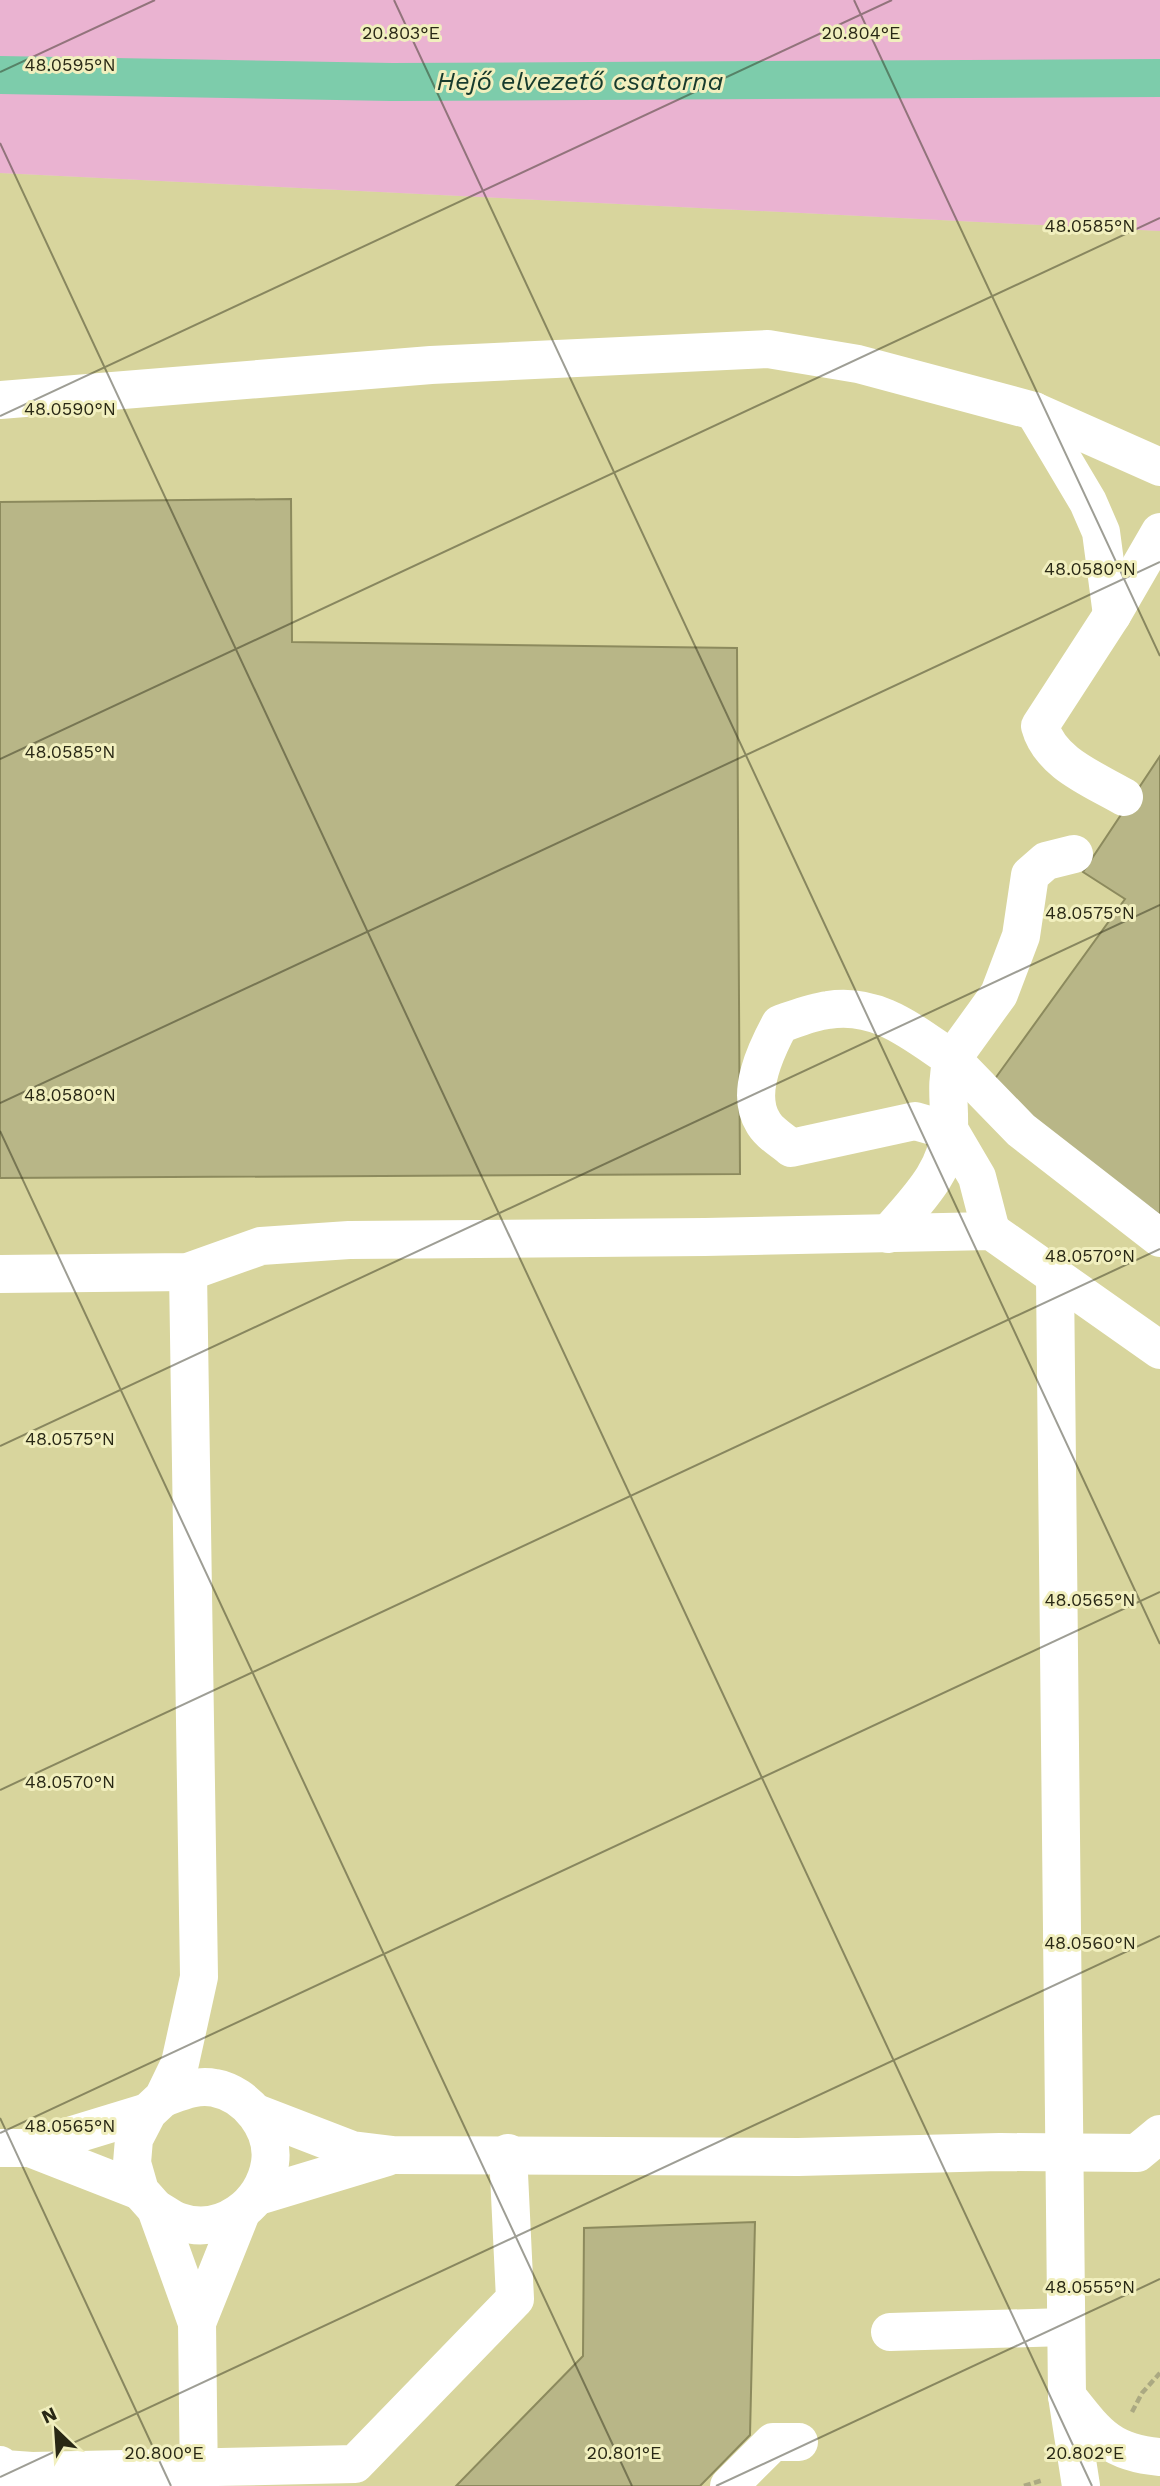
<svg xmlns="http://www.w3.org/2000/svg" width="1160" height="2486" font-family="'Work Sans',sans-serif">
  <rect width="100%" height="100%" fill="#e3e1b1"/>
  <!-- built -->
  <path fill="#d8d59d" d="M0,173l1160,58v2255h-1160z"/>
  <!-- green -->
  <path fill="#eab3d1" d="M0,0h1160v231l-1160,-58z"/>
  <g fill="none" stroke-linecap="round" stroke-linejoin="round">
    <!-- canal -->
    <path stroke="#7dccab" stroke-width="38" d="M0,75l392,7 768,-4"/>
  </g>
  <!-- building -->
  <g fill="#b8b687" stroke="#8c8a5d" stroke-width="2">
    <path d="M291,499l1,143 445,6 3,526 -740,4v-676z"/>
    <path d="M1160,756v459l-171,-128 136,-188 -42,-27z"/>
    <path d="M755,2222l-5,213 -50,51h-244l127,-130 1,-128z"/>
  </g>
  <g fill="none" stroke-linecap="round" stroke-linejoin="round">
    <!-- path -->
    <g stroke="#aba982" stroke-width="4.5" stroke-dasharray="7 3.5" stroke-linecap="butt">
      <path d="M1132,2412l10,-19 18,-20"/>
      <path d="M1024,2486l19,-6"/>
    </g>
    <!-- minor -->
    <g stroke="#fff" stroke-width="38">
      <path d="M0,400l431,-35 337,-16 90,15 176,47 126,56"/>
      <path d="M1034,411l54,91 13,30 11,83"/>
      <path d="M1124,797c-31,-18 -74,-34 -84,-71l72,-111 48,-83"/>
      <path d="M1074,854l-28,7 -16,14 -9,61 -22,58 -47,65 69,71 139,108"/>
      <path d="M888,1234c26,-31 61,-63 61,-105 1,-27 -4,-43 3,-70 -39,-26 -74,-57 -124,-49 -16,2 -33,9 -48,14 -14,26 -35,69 -17,98 5,10 20,19 28,26l124,-27 35,10 27,46 14,54"/>
      <path d="M188,1272l11,705 -19,86 -17,35 -15,14 -14,27 -2,24 8,28 16,18 41,114 2,163"/>
      <path d="M0,1274l188,-2 73,-26 88,-6 356,-3 286,-6 169,119"/>
      <path d="M1055,1278l12,1118 14,90"/>
      <path d="M256,2113l96,37 41,5 405,2 202,-5 137,1 23,-19"/>
      <path d="M0,2148h30l118,-36"/>
      <path d="M30,2148l110,43"/>
      <path d="M258,2196l129,-39"/>
      <path d="M156,2209c8,4 16,11 24,13 41,14 84,-17 90,-59 5,-34 -23,-69 -55,-75 -19,-4 -35,4 -52,10"/>
      <path d="M197,2323l44,-110"/>
      <path d="M890,2332l176,-5"/>
      <path d="M1067,2396c30,38 43,57 93,61"/>
      <path d="M0,2465l4,4 28,2 323,-7 160,-165 -7,-146"/>
      <path d="M729,2486l44,-44h26"/>
    </g>
  </g>
  <!-- ticks -->
  <path fill="none" stroke="#292815" stroke-width="2" stroke-opacity="0.45" d="M394,0l766,1644M854,0l306,656M0,72l155,-72M0,143l1092,2343M0,416l892,-416M0,759l1160,-541M0,1103l1160,-541M0,1131l632,1355M0,1446l1160,-541M0,1790l1160,-541M0,2118l171,368M0,2133l1160,-541M0,2477l1160,-541M716,2486l444,-207"/>
  <g text-anchor="middle" dominant-baseline="central" stroke-width="6" stroke-linejoin="round" paint-order="stroke">
    <!-- water labels -->
    <g font-size="26" font-style="italic" fill="#173b2d" stroke="#f1efbe">
      <text x="580" y="81">Hejő elvezető csatorna</text>
    </g>
  </g>
  <g font-size="18" text-anchor="middle" fill="#292815" stroke="#f1efbe" stroke-width="6" stroke-linejoin="round" paint-order="stroke">
    <text x="861" y="39">20.804°E</text>
    <text x="401" y="39">20.803°E</text>
    <text x="70" y="71">48.0595°N</text>
    <text x="1090" y="232">48.0585°N</text>
    <text x="70" y="415">48.0590°N</text>
    <text x="1090" y="575">48.0580°N</text>
    <text x="70" y="758">48.0585°N</text>
    <text x="1090" y="919">48.0575°N</text>
    <text x="70" y="1101">48.0580°N</text>
    <text x="1090" y="1262">48.0570°N</text>
    <text x="70" y="1445">48.0575°N</text>
    <text x="1090" y="1606">48.0565°N</text>
    <text x="70" y="1788">48.0570°N</text>
    <text x="1090" y="1949">48.0560°N</text>
    <text x="70" y="2132">48.0565°N</text>
    <text x="1090" y="2293">48.0555°N</text>
    <text x="164" y="2459">20.800°E</text>
    <text x="624" y="2459">20.801°E</text>
    <text x="1085" y="2459">20.802°E</text>
  </g>
  <!-- north arrow -->
  <g transform="translate(56 2430) rotate(335)" stroke="#f1efbe" stroke-width="5" paint-order="stroke">
  <path d="M0-5L12 26L0 18L-12 26Z" fill="#292815"/>
  <text y="-10" font-size="19" font-weight="bold" text-anchor="middle" fill="#292815">N</text>
  </g>
</svg>
